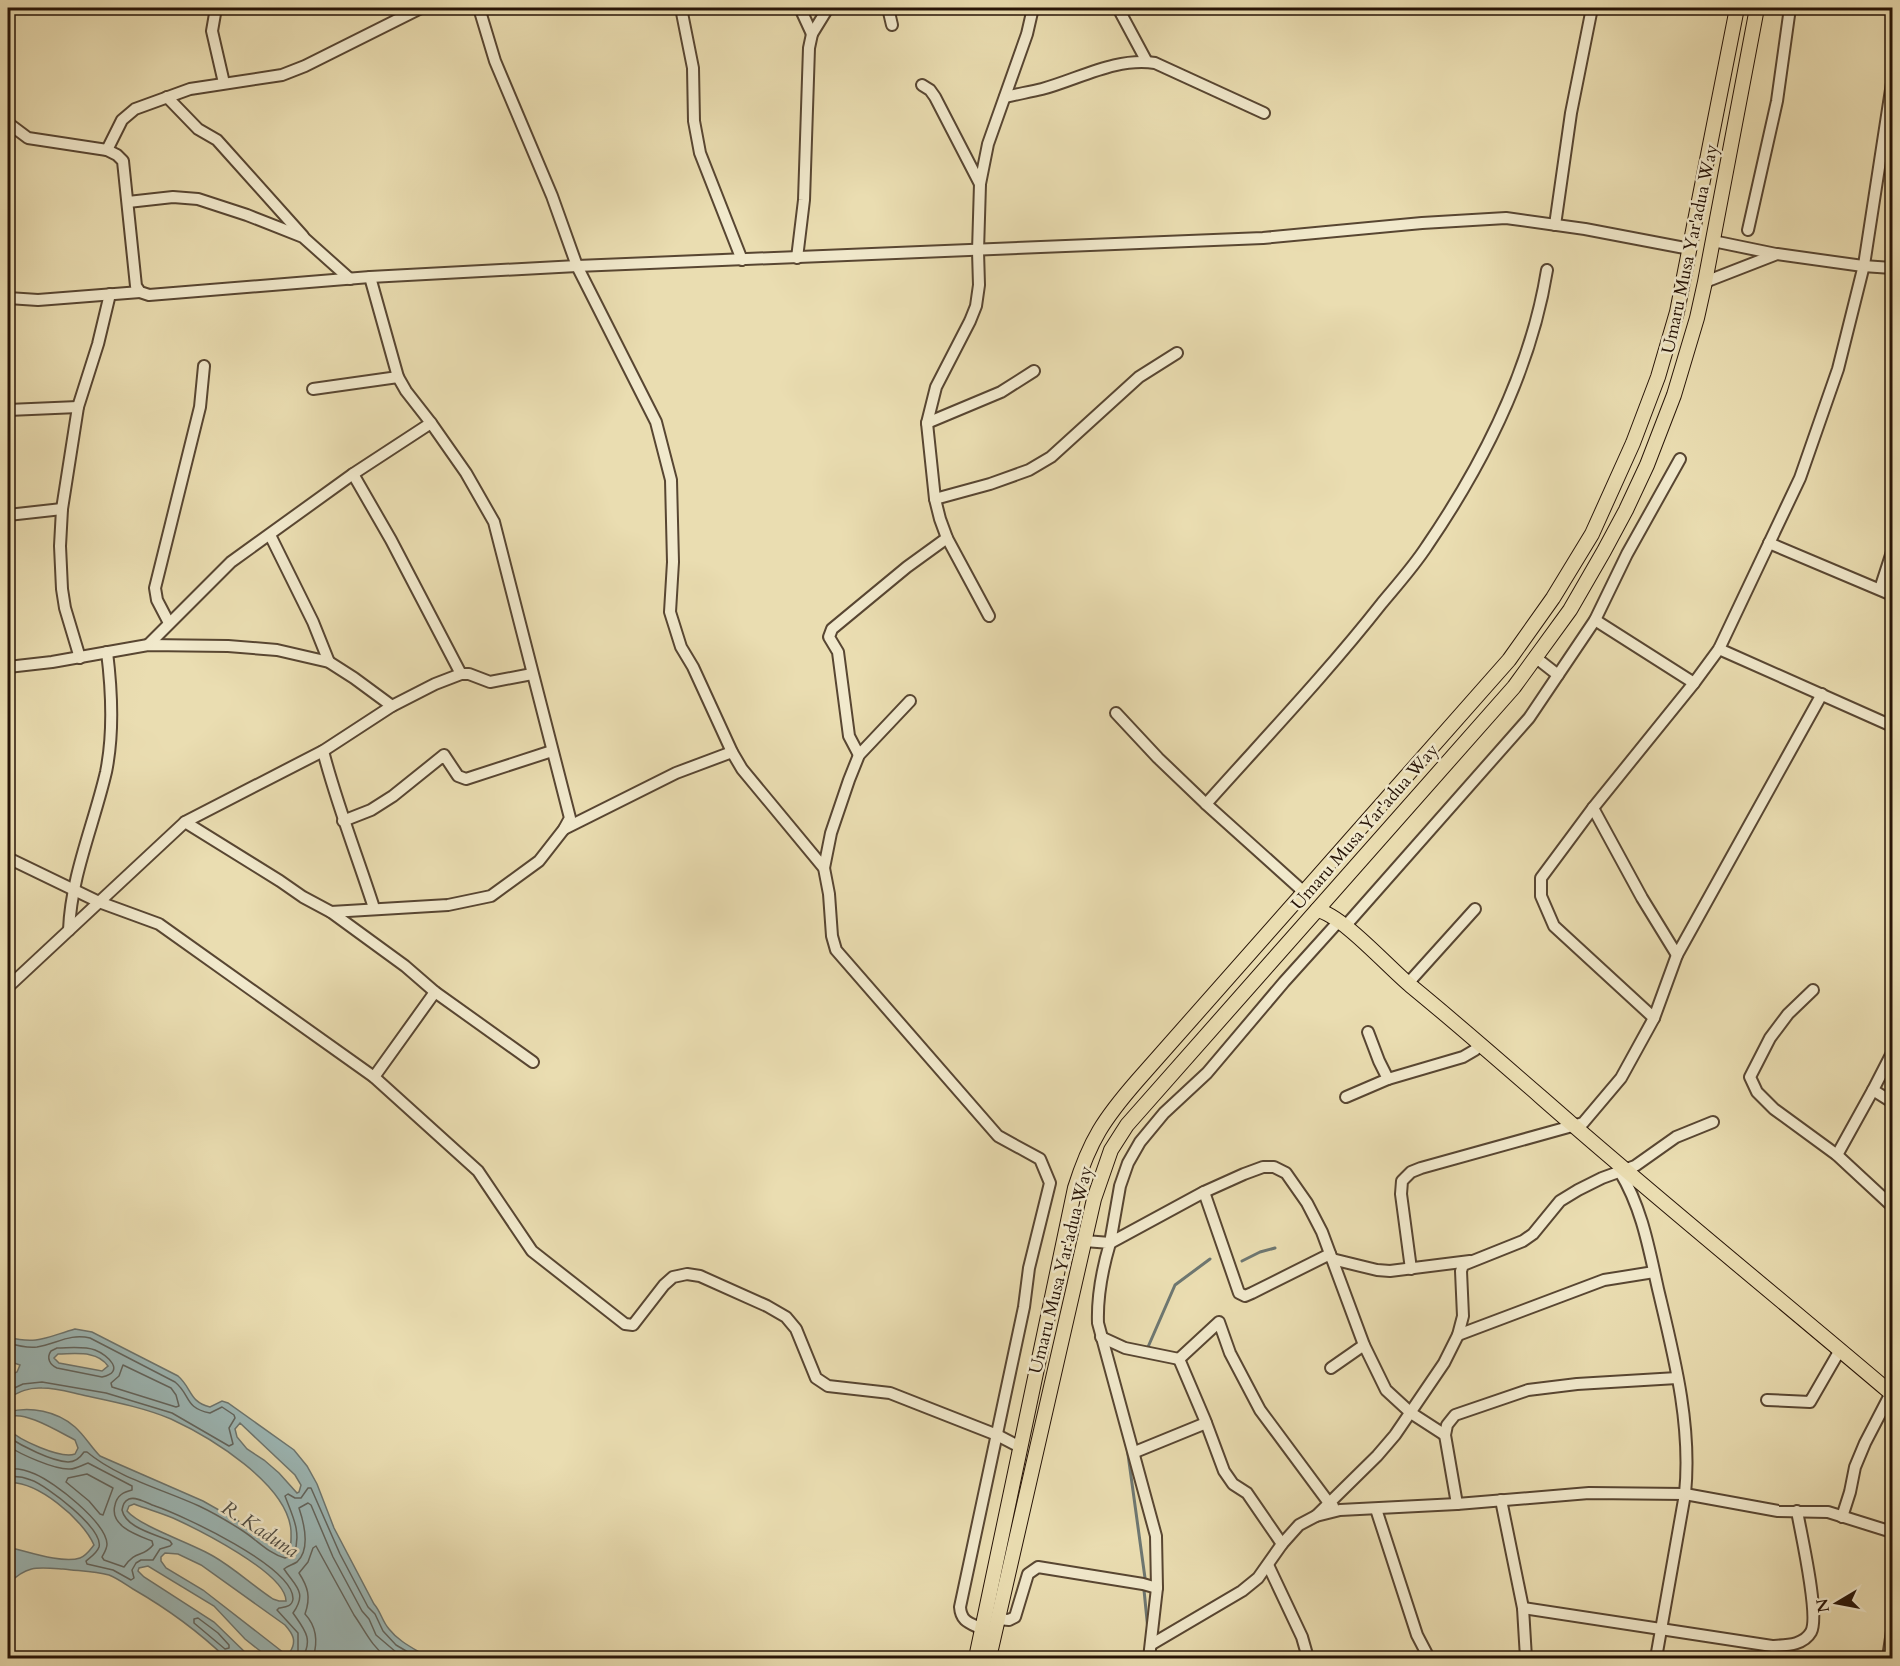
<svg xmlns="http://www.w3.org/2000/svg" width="1900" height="1666" font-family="Cardo,serif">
  <rect width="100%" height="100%" fill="#eaddb1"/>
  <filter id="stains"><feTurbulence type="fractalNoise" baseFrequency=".00333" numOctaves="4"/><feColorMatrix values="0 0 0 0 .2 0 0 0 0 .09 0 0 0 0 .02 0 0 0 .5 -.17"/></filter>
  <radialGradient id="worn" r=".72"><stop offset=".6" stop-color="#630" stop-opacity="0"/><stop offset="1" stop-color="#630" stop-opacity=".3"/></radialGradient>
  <!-- water -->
  <path fill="#9db9b8" stroke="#6e7771" stroke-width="1.5" fill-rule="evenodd" d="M75,1329l17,3 86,44c14,12 11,26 32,31l12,-6 6,2 66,47 13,16 10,18 17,44 40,76c7,8 8,17 15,25 10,13 26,20 40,29h-164l-1,-4 -19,-15 -31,-33 -66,-40 -9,2 -1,3 6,6 70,45 37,36h-25c-27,-26 -60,-50 -93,-69 -8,-5 -16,-11 -24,-14 -15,-4 -31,-4 -46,-6 -26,-2 -36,-4 -55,15v-37c18,4 54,17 72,11 6,-2 10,-8 14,-13 -11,-26 -58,-65 -86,-62v-54c11,11 52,30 67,25l3,-6 -3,-8c-14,-7 -54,-32 -67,-22v-6c22,-6 49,-1 67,15 10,9 16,20 25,29l103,45 46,26 30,23 8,3c5,-7 4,-14 4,-22 -3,-47 -81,-94 -120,-112 -26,-11 -56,-17 -84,-23 -15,-3 -29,-8 -45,-8 -13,-1 -23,4 -34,10v-22l9,-4 3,-7 -12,-4v-24c29,8 39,0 67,-8zM58,1354c17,0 39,-4 50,12l-6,5 -43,-8 -5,-5zM240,1423l55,52 6,10 -2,7 -2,1 -18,-20 -15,-13 -17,-11 -10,-12 -2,-8zM134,1504c13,5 27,9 39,14 24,11 113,55 113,83h-7l-6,-2c-21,-14 -39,-31 -60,-43 -22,-13 -72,-29 -86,-45l2,-5zM165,1553l13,1 23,11 84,60c8,9 12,16 5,27l-6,1 -81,-63 -37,-22 -5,-7v-4z"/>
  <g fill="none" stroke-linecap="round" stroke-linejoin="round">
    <!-- shore -->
    <g stroke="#626660" stroke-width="1.5">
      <path d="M8,1343c10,3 18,5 29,4 19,-3 33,-14 53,-9l85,44c16,13 9,26 35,31l12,-6 12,8 1,3 -6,10 4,16 -4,2 -57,-33 -66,-20 -64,-11 -19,2 -15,7"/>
      <path d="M57,1348c12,0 27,-2 38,2 13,5 31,22 7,27l-45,-9c-7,-3 -11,-10 -6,-17z"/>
      <path d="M123,1365l48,23 5,7 3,11 -3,1 -64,-20 -1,-4 8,-7z"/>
      <path d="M8,1437c14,9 43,24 60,25 7,0 12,-4 16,-10h3c31,26 75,37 112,54 15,7 30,16 44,25 14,9 26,23 42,27l9,-4c8,-22 -2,-39 -9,-58l3,-2 7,4h6l7,-10h3l29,66 28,53 7,7 8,17 13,14 22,13"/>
      <path d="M8,1446c12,8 47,24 62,23 6,0 12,-4 18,-6l44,23v4c-8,2 -15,5 -17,15 -6,21 22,30 37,36l1,4c-10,13 -17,4 -29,22l-20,-7 -2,-3c2,-4 5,-8 5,-13 -1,-22 -53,-62 -72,-70 -9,-4 -18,-6 -27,-5"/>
      <path d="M87,1474l26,14 -10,27 -3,-1 -11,-13 -23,-19 2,-4z"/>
      <path d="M8,1477c7,-1 15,0 23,3 15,5 73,49 68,67 -2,6 -8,10 -13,14l1,3 26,6 18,10 3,-2 -2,-8 4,-7 5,-3h12l7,-11 10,-3 2,-2 -2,-3c-15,-7 -44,-13 -48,-31 1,-5 2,-9 7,-11 8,-3 19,5 26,7 27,9 139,61 138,93 -1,8 -8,8 -14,9l-2,2 21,23v18l-8,7"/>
      <path d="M198,1618l20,15 11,12v3l-4,1 -31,-26v-4z"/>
      <path d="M302,1658c12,-19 2,-29 -9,-45 15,-21 2,-27 -9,-44 3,-3 8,-4 13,-7 14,-13 7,-39 2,-54l9,-5 3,2 22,52 29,54 7,8 7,16 27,23"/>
      <path d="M313,1658c5,-16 4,-31 -8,-44 6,-17 3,-27 -6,-41l9,-11 5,-14 3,-2 38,69c12,17 16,29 33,43"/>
    </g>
    <!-- stream -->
    <g stroke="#6e7771" stroke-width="3">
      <path d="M1242,1261l18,-9 15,-4"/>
      <path d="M1148,1347l27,-62 35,-26"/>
      <path d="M1127,1447l18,131"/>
      <path d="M1144,1590l4,40"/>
    </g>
    <!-- minor casing -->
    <g stroke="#584632" stroke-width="14">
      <g id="minor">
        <path d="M216,8l-4,23 12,52"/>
        <path d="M479,8l16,53 57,135 25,70 79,156 15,58 2,82 -3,50 11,35 12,20 39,85 10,17 82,99 5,26 3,42 4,14 162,186 42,23 10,24 -21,85 -5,39 -64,300c1,15 10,16 22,22"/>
        <path d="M681,8l12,60 1,53 6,32 42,107"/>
        <path d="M800,8l12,26"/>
        <path d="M888,8l4,17"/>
        <path d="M1118,8l29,54"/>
        <path d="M922,85l8,5 5,7 45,87"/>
        <path d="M167,97l31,32 19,11 86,96"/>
        <path d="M1005,97c12,-3 25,-5 37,-8 37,-10 74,-32 113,-26l109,50"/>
        <path d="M8,123l20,15 79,12 10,5 6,6 13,125 4,6 9,3 221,-18 207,-11 686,-28 159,-15 84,-5 79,11 105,20"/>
        <path d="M107,150l15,-30 13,-11 55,-20 92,-14 23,-9 116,-58"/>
        <path d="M128,202l45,-5 25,2 49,16 56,22 47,42"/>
        <path d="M1555,225l16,-112 21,-105"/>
        <path d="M1748,230l29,-129 13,-93"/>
        <path d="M1713,241l63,13"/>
        <path d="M797,258l7,-58 5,-152 3,-14 16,-26"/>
        <path d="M1705,282l72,-28 86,12 29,2"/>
        <path d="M8,298l30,2 102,-8"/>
        <path d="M313,389l85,-12"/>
        <path d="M8,410l70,-3"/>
        <path d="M927,423l74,-31 33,-21"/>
        <path d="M353,474l38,66 70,134"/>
        <path d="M935,499l55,-15 39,-14 22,-13 88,-80 38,-24"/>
        <path d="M8,515l54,-6"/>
        <path d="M270,535l43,87 16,40"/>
        <path d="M1769,543l123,52"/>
        <path d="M1880,589l12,-37"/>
        <path d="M989,616l-42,-78 -7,-19 -5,-20 -8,-76 9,-36 34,-66 6,-15 3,-21 -1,-34 2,-67 8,-40 39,-110 6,-26"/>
        <path d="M1595,620l99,63"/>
        <path d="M169,623l-12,-23 -2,-12 45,-181 4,-41"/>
        <path d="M148,645l83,-83 122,-88 78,-51"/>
        <path d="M1719,649l173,77"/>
        <path d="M1535,657l23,18"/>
        <path d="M80,658l-15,-50 -3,-19 -2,-43 2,-37 16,-102 20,-63 12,-50"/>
        <path d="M8,667l44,-5 96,-17 80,1 49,4 52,12 25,16 38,28"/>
        <path d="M1116,713l42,45 48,46"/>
        <path d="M323,751c14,54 34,104 51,157"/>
        <path d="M859,755l-10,-19 -11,-84 -9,-15 3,-8 75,-62 40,-29"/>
        <path d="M1593,808l49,90 35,57 145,-261"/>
        <path d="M343,821l28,-11 22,-14 51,-41 14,21 8,3 86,-28"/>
        <path d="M185,822l95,59 23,16 28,15 74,54 30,26 98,70"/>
        <path d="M564,829l112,-56 56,-21"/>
        <path d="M8,858l91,44 60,22 215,153 104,94 54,80 93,73 8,1 31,-40 9,-8 14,-3 13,2 67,30 19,11 10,12 20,49 12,8 62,7 107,42 23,12"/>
        <path d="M824,868l7,-35 18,-53 10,-25 51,-54"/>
        <path d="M1305,893l-99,-89c59,-66 121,-131 176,-201 15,-18 32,-37 45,-57 56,-82 104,-177 120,-276"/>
        <path d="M331,912l117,-7 43,-9 48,-35 25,-32 6,-11 -76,-296 -28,-49 -35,-50 -25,-32 -8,-14 -28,-100"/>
        <path d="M1339,921l-55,61 -77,91 -43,40 -24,29 -12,21 -8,23 -10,57 94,-51 40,-18 19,-7h11l12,6 21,30 15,29 42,113 22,45 25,23 34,22"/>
        <path d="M1348,923l181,-205 66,-98 32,-66 53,-95"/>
        <path d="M69,930c2,-54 25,-106 37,-158 8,-39 6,-80 1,-120"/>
        <path d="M1411,980l64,-71"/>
        <path d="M8,987l177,-165 138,-71 69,-45 43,-22 26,-10h8l21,8 42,-8"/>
        <path d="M1813,990l-25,24 -18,24 -20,39 7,15 17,17 63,46 55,51"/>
        <path d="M1654,1018l-100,-92 -13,-30v-18l52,-70 101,-125 25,-34 81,-171 38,-109 26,-104 28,-182"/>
        <path d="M1368,1032l11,29 9,18 75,-22 12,-7 4,-7"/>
        <path d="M1892,1053l-19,37 19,12"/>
        <path d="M374,1077l61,-85"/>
        <path d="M1346,1097l42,-18"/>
        <path d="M1837,1155l36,-65"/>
        <path d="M1620,1172c22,36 29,77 38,117 16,67 34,136 27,205l-29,164"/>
        <path d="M1204,1192l35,101 6,3 7,-3 78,-39"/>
        <path d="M1085,1241l25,2c-8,27 -13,52 -12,80l58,213 1,52 -8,70"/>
        <path d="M1332,1259l45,11 13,1 80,-10"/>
        <path d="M1411,1269l-10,-75 1,-13 9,-9 10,-4 162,-45 38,-45 33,-60 23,-63"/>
        <path d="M1458,1335l146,-55 50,-8"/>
        <path d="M1101,1337l24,11 54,11"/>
        <path d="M1179,1359l40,-37 11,31 30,57 69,93 4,3"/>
        <path d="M1179,1359l26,61 19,51 9,13 14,9 35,51"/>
        <path d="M1331,1368l33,-23"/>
        <path d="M1767,1400l43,2 30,-52"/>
        <path d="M1135,1452l71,-29"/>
        <path d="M1501,1500l22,108 3,50"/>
        <path d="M1457,1504l-12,-69 2,-10 8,-10 73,-25 49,-6 100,-6"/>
        <path d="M1376,1509l41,126 12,23"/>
        <path d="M1316,1516l61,-60 18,-21 49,-72 14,-28 5,-19 -2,-45 2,-6 60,-24 10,-7 27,-33 18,-11 24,-12 33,-12 41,-29 37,-15"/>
        <path d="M1842,1517l8,-25 5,-25 10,-24 27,-52"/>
        <path d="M1268,1565l34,72 6,21"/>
        <path d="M1523,1608l249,38c13,-1 31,0 39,-14 9,-16 -10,-98 -14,-121"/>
        <path d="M998,1619l11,1 6,-3 13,-43 10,-7 105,17 14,4"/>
        <path d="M1152,1644l90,-53 16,-13 24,-34 17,-19 17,-9 24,-6 117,-6 132,-11 96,1 93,17 50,1 64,20"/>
        <path d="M1888,1658l4,-27"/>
      </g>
    </g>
    <!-- major casing -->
    <g stroke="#271407" stroke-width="16">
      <g id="major">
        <path d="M1317,910c25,5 71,57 94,76 55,45 108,92 162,139 105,91 213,179 319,269"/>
        <path d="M976,1658l99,-470c15,-48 29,-69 62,-107l372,-421 44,-62 39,-64 41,-91 25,-66 19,-65 60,-304"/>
        <path d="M989,1658l105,-459 17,-49 16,-25 387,-438 56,-77 34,-59 22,-41 21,-45 27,-70 23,-77 8,-36 52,-274"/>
      </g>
    </g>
    <!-- minor -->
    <use href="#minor" stroke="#f1e9cc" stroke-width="10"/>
    <!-- major -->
    <use href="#major" stroke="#eaddb1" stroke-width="14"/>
  </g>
  <g text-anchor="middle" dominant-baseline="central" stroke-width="5" stroke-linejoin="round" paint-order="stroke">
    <!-- street labels -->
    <g font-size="18" fill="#271407" stroke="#f1e9cc">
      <text transform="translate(1690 249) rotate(-78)">Umaru Musa Yar'adua Way</text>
      <text transform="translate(1365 827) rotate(-49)">Umaru Musa Yar'adua Way</text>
      <text transform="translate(1061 1270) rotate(-76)">Umaru Musa Yar'adua Way</text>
    </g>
    <!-- water labels -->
    <g font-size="20" font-style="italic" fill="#504e45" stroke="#f1e9cc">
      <text transform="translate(260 1529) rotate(33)">R. Kaduna</text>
    </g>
  </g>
  <!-- margin -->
  <rect width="1900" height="1666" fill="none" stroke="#eaddb1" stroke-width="30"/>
  <rect x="9" y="9" width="1882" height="1648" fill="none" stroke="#271407" stroke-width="3"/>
  <rect x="15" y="15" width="1870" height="1636" fill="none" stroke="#271407" stroke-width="1.5"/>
  <!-- north arrow -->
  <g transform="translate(1837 1603) rotate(260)" stroke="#f1e9cc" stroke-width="4.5" paint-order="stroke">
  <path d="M0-4.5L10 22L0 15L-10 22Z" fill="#271407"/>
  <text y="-9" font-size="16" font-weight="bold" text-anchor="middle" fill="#271407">N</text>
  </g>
  <rect width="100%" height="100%" filter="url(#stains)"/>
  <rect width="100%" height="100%" fill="url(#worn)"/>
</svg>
